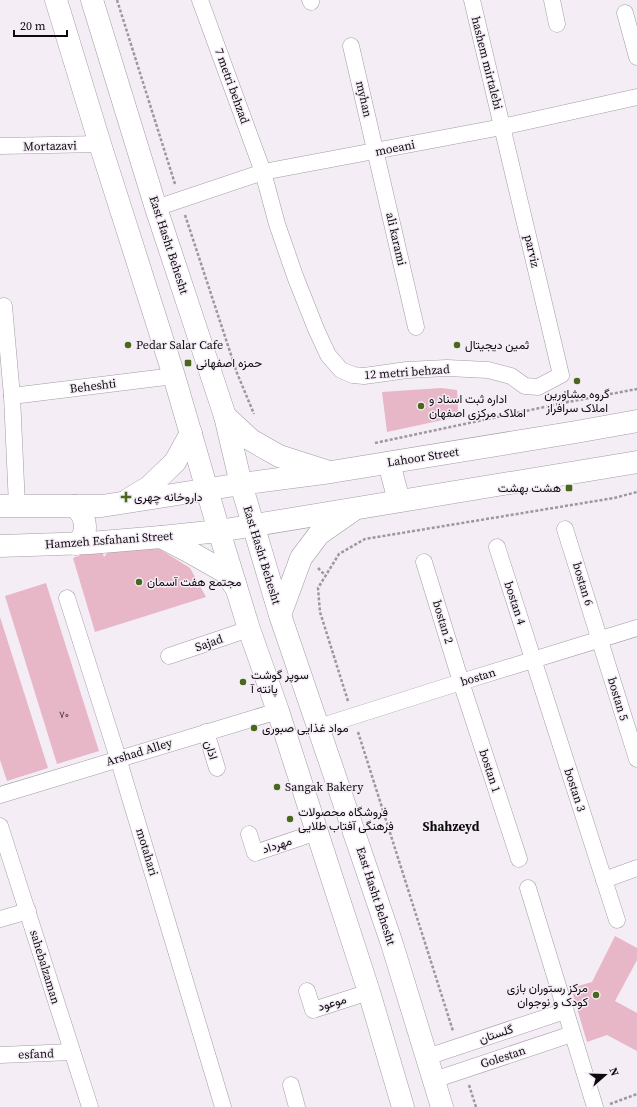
<svg xmlns="http://www.w3.org/2000/svg" width="637" height="1107" font-family="'Source Serif 4',Vazirmatn,serif">
  <rect width="100%" height="100%" fill="#f4edf6"/>
  <!-- building -->
  <g fill="#e7b6c7">
    <path d="M441,388l16,2 1,23 -6,1v4l-65,14 -5,-40z"/>
    <path d="M148,542l42,26 16,29 -111,35 -22,-74 27,-11 4,10 9,-11 11,-2 17,6z"/>
    <path d="M46,583l53,168 -42,13 -52,-168z"/>
    <path d="M0,617l48,151 -41,13 -7,-21z"/>
    <path d="M615,936l22,12v12l-22,41 22,12v38l-30,-16 -20,7 -16,-54 21,-6z"/>
  </g>
  <g fill="none" stroke-linecap="round" stroke-linejoin="round">
    <!-- street casing -->
    <g stroke="#a39ca4" stroke-width="17">
      <g id="street">
        <path d="M200,0l63,172 14,52 18,52 21,53 12,26 13,15 12,5 11,1 43,-6 40,-2 41,2 23,6 14,10 13,1 23,-12 -89,-375"/>
        <path d="M310,0l1,2"/>
        <path d="M552,0l5,24"/>
        <path d="M625,13l12,44"/>
        <path d="M351,46l65,281"/>
        <path d="M0,146l100,-2"/>
        <path d="M156,208l107,-36 239,-45 135,-30"/>
        <path d="M4,306l8,90 5,110"/>
        <path d="M12,396l162,-20"/>
        <path d="M565,529l72,230"/>
        <path d="M497,547l120,373"/>
        <path d="M424,562l37,120 58,177"/>
        <path d="M67,598l51,160 105,349"/>
        <path d="M169,656l80,-27"/>
        <path d="M319,727l142,-45 176,-54"/>
        <path d="M206,732l11,36"/>
        <path d="M0,795l278,-84"/>
        <path d="M0,826l90,281"/>
        <path d="M249,834l6,19 62,-21"/>
        <path d="M604,880l33,-12"/>
        <path d="M528,888l67,219"/>
        <path d="M0,919l28,-8"/>
        <path d="M307,991l6,19 56,-18"/>
        <path d="M0,1055l72,-3"/>
        <path d="M427,1057l138,-46"/>
        <path d="M434,1080l138,-46"/>
        <path d="M291,1085l6,22"/>
      </g>
    </g>
    <!-- secondary casing -->
    <g stroke="#a39ca4" stroke-width="23">
      <g id="secondary">
        <path d="M56,0l44,144 74,232 45,155 30,98 29,82 39,121 52,160 34,115"/>
        <path d="M92,0l64,208 69,208 16,68 39,131 112,329 50,163"/>
        <path d="M225,416l26,24 28,16 47,15"/>
        <path d="M389,463l10,38"/>
        <path d="M129,499l20,-12 26,-25 16,-29"/>
        <path d="M0,506h102l139,-22 90,-12 245,-40 61,-11"/>
        <path d="M75,506c11,10 15,28 1,38"/>
        <path d="M161,537l27,14 37,21 9,13"/>
        <path d="M0,546l90,-3 71,-6 58,-6 418,-69"/>
        <path d="M280,615l21,-57 18,-24 33,-23"/>
      </g>
    </g>
    <!-- path -->
    <g stroke="#9d979e" stroke-width="2.5" stroke-dasharray="3 2" stroke-linecap="butt">
      <path d="M117,0l58,184"/>
      <path d="M185,215l52,158 17,41"/>
      <path d="M565,391l3,11"/>
      <path d="M375,443l193,-41 69,-13"/>
      <path d="M318,568l7,7"/>
      <path d="M348,701l-28,-89 -2,-24 21,-34 26,-15 249,-41 23,-6"/>
      <path d="M358,732l95,299"/>
      <path d="M469,1085l7,22"/>
      <path d="M610,1104l27,-10"/>
    </g>
    <!-- street -->
    <use href="#street" stroke="#fff" stroke-width="16"/>
    <!-- secondary -->
    <use href="#secondary" stroke="#fff" stroke-width="22"/>
  </g>
  <!-- markers -->
  <g fill="#4a681c" stroke="#f4edf6" stroke-width="1.5">
    <circle cx="128" cy="345" r="4"/>
    <circle cx="457" cy="345" r="4"/>
    <rect x="184" y="359" width="8" height="8" rx="2"/>
    <circle cx="577" cy="381" r="4"/>
    <circle cx="421" cy="406" r="4"/>
    <rect x="565" y="484" width="8" height="8" rx="2"/>
    <path d="M124 491h4v4h4v4h-4v4h-4v-4h-4v-4h4z"/>
    <circle cx="139" cy="582" r="4"/>
    <circle cx="243" cy="682" r="4"/>
    <circle cx="254" cy="728" r="4"/>
    <circle cx="277" cy="787" r="4"/>
    <circle cx="290" cy="819" r="4"/>
    <circle cx="596" cy="995" r="4"/>
  </g>
  <g text-anchor="middle" dominant-baseline="central" stroke-width="3" stroke-linejoin="round" paint-order="stroke">
    <!-- number labels -->
    <g font-size="10" fill="#44353c">
      <text x="64" y="714">۷۰</text>
    </g>
    <!-- street labels -->
    <g font-size="12" fill="#0d0a0d" stroke="#f4edf6">
      <text transform="translate(487 63) rotate(76)">hashem mirtalebi</text>
      <text transform="translate(232 86) rotate(70)">7 metri behzad</text>
      <text transform="translate(364 99) rotate(77)">myhan</text>
      <text transform="translate(50 146) rotate(-1)">Mortazavi</text>
      <text transform="translate(395 148) rotate(-11)">moeani</text>
      <text transform="translate(396 239) rotate(77)">ali karami</text>
      <text transform="translate(169 245) rotate(72)">East Hasht Behesht</text>
      <text transform="translate(532 251) rotate(77)">parviz</text>
      <text transform="translate(407 372) rotate(-4)">12 metri behzad</text>
      <text transform="translate(93 386) rotate(-7)">Beheshti</text>
      <text transform="translate(423 457) rotate(-9)">Lahoor Street</text>
      <text transform="translate(109 540) rotate(-4)">Hamzeh Esfahani Street</text>
      <text transform="translate(262 555) rotate(73)">East Hasht Behesht</text>
      <text transform="translate(583 584) rotate(73)">bostan 6</text>
      <text transform="translate(515 603) rotate(72)">bostan 4</text>
      <text transform="translate(443 622) rotate(73)">bostan 2</text>
      <text transform="translate(209 643) rotate(-19)">Sajad</text>
      <text transform="translate(478 677) rotate(-17)">bostan</text>
      <text transform="translate(618 699) rotate(73)">bostan 5</text>
      <text transform="translate(211 750) rotate(73)">اذان</text>
      <text transform="translate(139 752) rotate(-17)">Arshad Alley</text>
      <text transform="translate(490 771) rotate(72)">bostan 1</text>
      <text transform="translate(575 790) rotate(72)">bostan 3</text>
      <text transform="translate(277 845) rotate(-18)">مهرداد</text>
      <text transform="translate(147 852) rotate(73)">motahari</text>
      <text transform="translate(376 896) rotate(72)">East Hasht Behesht</text>
      <text transform="translate(45 967) rotate(73)">sahebalzaman</text>
      <text transform="translate(332 1003) rotate(-17)">موعود</text>
      <text transform="translate(496 1034) rotate(-18)">گلستان</text>
      <text transform="translate(36 1054) rotate(-2)">esfand</text>
      <text transform="translate(503 1057) rotate(-18)">Golestan</text>
    </g>
    <!-- poi labels -->
    <g font-size="12" fill="#0d0a0d" stroke="#f4edf6" text-anchor="start">
      <text x="136" y="345">Pedar Salar Cafe</text>
      <text x="465" y="345">ثمین دیجیتال</text>
      <text x="196" y="363">حمزه اصفهانی</text>
      <text x="577" y="394" text-anchor="middle">گروه مشاورین<tspan x="577" dy="14">املاک سرافراز</tspan></text>
      <text x="429" y="399">اداره ثبت اسناد و<tspan x="429" dy="14">املاک مرکزی اصفهان</tspan></text>
      <text x="561" y="488" text-anchor="end">هشت بهشت</text>
      <text x="134" y="497">داروخانه چهری</text>
      <text x="147" y="582">مجتمع هفت آسمان</text>
      <text x="251" y="675">سوپر گوشت<tspan x="251" dy="14">پانته آ</tspan></text>
      <text x="262" y="728">مواد غذایی صبوری</text>
      <text x="285" y="787">Sangak Bakery</text>
      <text x="298" y="812">فروشگاه محصولات<tspan x="298" dy="14">فرهنگی آفتاب طلایی</tspan></text>
      <text x="588" y="988" text-anchor="end">مرکز رستوران بازی<tspan x="588" dy="14">کودک و نوجوان</tspan></text>
    </g>
    <!-- neighbourhood labels -->
    <g font-size="13" font-weight="bold" fill="#0d0a0d" stroke="#f4edf6">
      <text x="451" y="826">Shahzeyd</text>
    </g>
  </g>
  <!-- north arrow -->
  <g transform="translate(605 1075) rotate(70)" stroke="#f4edf6" stroke-width="3" paint-order="stroke">
  <path d="M0-3L7 15L0 10L-7 15Z" fill="#0d0a0d"/>
  <text y="-6" font-size="11" font-weight="bold" text-anchor="middle" fill="#0d0a0d">N</text>
  </g>
  <!-- scale -->
  <path d="M14 30v6h53v-6" fill="none" stroke="#0d0a0d" stroke-width="2"/>
  <text x="20" y="30" font-size="12" fill="#0d0a0d" stroke="#f4edf6" stroke-width="3" paint-order="stroke">20 m</text>
</svg>
